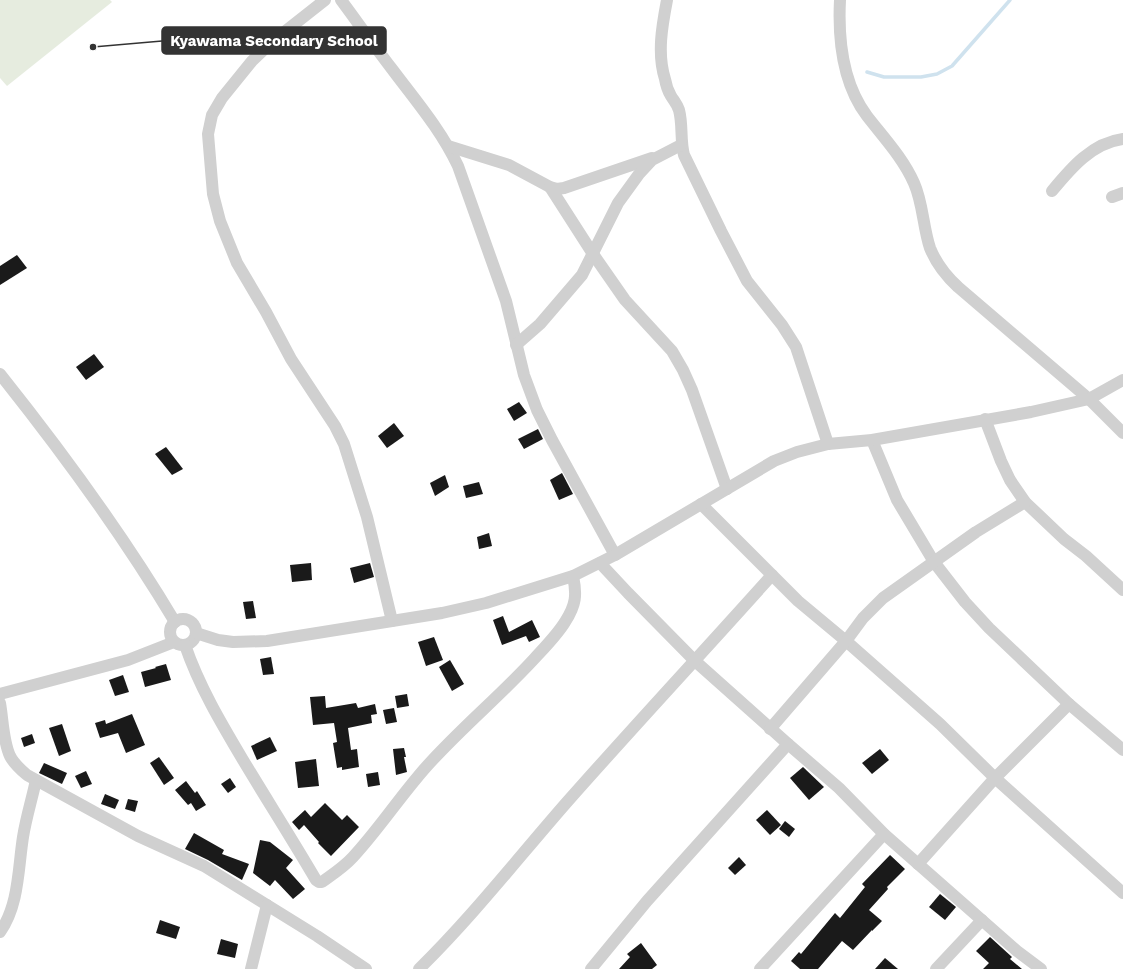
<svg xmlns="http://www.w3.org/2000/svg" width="1123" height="969" font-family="'Work Sans',sans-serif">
  <rect width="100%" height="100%" fill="#fff"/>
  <!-- green -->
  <path fill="#e6ecdf" d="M0,0h110l2,2 -105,84 -7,-8z"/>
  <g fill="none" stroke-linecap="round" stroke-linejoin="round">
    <!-- stream -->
    <path stroke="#cfe2ee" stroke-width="3.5" d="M867,72l17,5h37l16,-3 15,-8 58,-66"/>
  </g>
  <!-- building -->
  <g fill="#1a1a1a">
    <path d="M17,255l10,13 -27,17v-19z"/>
    <path d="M94,354l10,13 -18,13 -10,-13z"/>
    <path d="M519,402l8,11 -13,8 -7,-12z"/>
    <path d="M394,423l10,13 -17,12 -9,-12z"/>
    <path d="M538,429l5,10 -19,10 -6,-10z"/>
    <path d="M166,447l17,22 -11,6 -17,-21z"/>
    <path d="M562,473l11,21 -14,6 -9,-20z"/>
    <path d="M445,475l4,12 -14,9 -5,-13z"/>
    <path d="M479,482l4,12 -17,4 -3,-12z"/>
    <path d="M489,533l3,13 -13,3 -2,-12z"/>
    <path d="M311,563l1,17 -20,2 -2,-17z"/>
    <path d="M370,563l4,14 -20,6 -4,-15z"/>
    <path d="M253,601l3,17 -10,1 -3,-17z"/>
    <path d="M503,616l6,16 23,-12 8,17 -11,5 -3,-6 -24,9 -9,-25z"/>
    <path d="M434,637l9,23 -17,6 -8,-24z"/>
    <path d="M271,657l3,17 -11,1 -3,-16z"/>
    <path d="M450,660l14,24 -12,7 -13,-24z"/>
    <path d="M166,664l5,16 -26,7 -4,-15 15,-4 -1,-1z"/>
    <path d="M123,675l6,17 -14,4 -6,-16z"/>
    <path d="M407,694l2,12 -12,2 -2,-12z"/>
    <path d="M325,696l1,12 30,-5 2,5 17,-4 2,10 -6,1 1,8 -24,5 3,22 6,-1 2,18 -17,3v-3l-5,1 -4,-25 4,-1 -3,-19 -21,2 -3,-28z"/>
    <path d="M394,708l3,14 -11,2 -3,-14z"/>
    <path d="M132,714l13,31 -19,8 -8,-20 -18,5 -5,-15 10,-3 1,4z"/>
    <path d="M62,724l9,27 -12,5 -10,-28z"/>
    <path d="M32,734l3,9 -11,4 -3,-9z"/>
    <path d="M270,737l7,14 -20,9 -6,-14z"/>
    <path d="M404,748l2,9h-2l3,15 -11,3 -3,-26z"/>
    <path d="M880,749l9,11 -17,14 -10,-11z"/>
    <path d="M159,757l15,21 -10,7 -14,-22z"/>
    <path d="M316,759l3,27 -21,2 -3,-26z"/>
    <path d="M44,763l23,10 -5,11 -23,-11z"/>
    <path d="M803,767l21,20 -15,13 -19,-22z"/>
    <path d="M86,771l6,13 -11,4 -6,-12z"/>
    <path d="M378,772l2,13 -12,2 -2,-13z"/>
    <path d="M230,778l6,9 -8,6 -7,-9z"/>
    <path d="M186,781l9,12 2,-2 9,14 -10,6 -5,-8 -3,2 -13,-15z"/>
    <path d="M105,794l14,6 -4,9 -14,-5z"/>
    <path d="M128,799l10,2 -3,11 -10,-3z"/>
    <path d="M325,803l17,17 5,-5 12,12 -28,29 -13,-13 1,-1 -15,-17 -5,5 -7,-8 13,-12 6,7z"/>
    <path d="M767,810l14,15 -11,10 -14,-15z"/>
    <path d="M785,821l10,8 -6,8 -10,-8z"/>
    <path d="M194,833l30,17 -2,4 27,10 -7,16 -34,-20 -23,-11z"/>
    <path d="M260,840l10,2 23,18 -7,8 19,21 -12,10 -18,-19 -5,6 -17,-13z"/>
    <path d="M890,855l15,14 -18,18 1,2 -19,21 13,11 -10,10v-1l-19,20 -11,-9 -24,28h-18l-9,-8 8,-9 2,2 34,-41 5,5 25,-31 -3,-3z"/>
    <path d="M739,857l7,8 -11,10 -7,-7z"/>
    <path d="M940,894l16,13 -11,13 -16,-13z"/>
    <path d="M160,920l20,7 -4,12 -20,-6z"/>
    <path d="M990,937l22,20 -2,2 12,10h-39l6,-6 -13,-12z"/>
    <path d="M221,939l17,5 -3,14 -18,-4z"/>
    <path d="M641,943l16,22 -5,4h-33l11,-12 -3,-3z"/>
    <path d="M885,958l13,11h-23z"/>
  </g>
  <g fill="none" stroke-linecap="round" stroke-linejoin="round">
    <!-- street -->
    <g stroke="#d0d0d0" stroke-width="12">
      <path d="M325,0l-52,41 -21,20 -30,37 -10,17 -4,19 5,60 7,27 17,42 29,49 25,47 44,67 9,18 23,73 25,104"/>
      <path d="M341,0c17,23 34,47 51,69 24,32 49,61 66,97l48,135 18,74 13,35 15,30 63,115"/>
      <path d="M667,0c-5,26 -10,54 -2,79 1,6 3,12 6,17 3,5 6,8 8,14 4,15 1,30 5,45l37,76 26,50 35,44 14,22 32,97"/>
      <path d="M840,0c-2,39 3,84 27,116 17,22 36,42 47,67 9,20 9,44 16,65 6,15 16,28 28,39l131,112 34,34"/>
      <path d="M448,146l61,19 41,22 7,2 7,-1 88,-30"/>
      <path d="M550,187l43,67 32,46 47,51 11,19 9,20 35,99"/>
      <path d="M1052,191c19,-23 40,-48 71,-52"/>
      <path d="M1112,197l11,-4"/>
      <path d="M516,345l24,-21 42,-49 36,-72 21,-29 13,-14 29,-15"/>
      <path d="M0,374c63,79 123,161 175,248"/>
      <path d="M985,419l16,42 9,19 15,22 39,37 22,17 37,34"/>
      <path d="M872,440l25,60 37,62 31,40 24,26 80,76 54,46"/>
      <path d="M701,504l97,97 48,40 94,83 55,54 128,115"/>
      <path d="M600,563l28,30 67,68 93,83 51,44 45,46 133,117 24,18"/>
      <circle cx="183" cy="632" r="13"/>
      <path d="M196,633l22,7 15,2 34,-1 175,-28 44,-10 87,-27 42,-21 159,-94 23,-9 31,-8 44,-4 159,-28 58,-13 34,-19"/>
      <path d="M185,645c14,41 36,78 58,115 24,40 49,79 73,120l3,2h3c11,-8 22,-15 31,-25 26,-28 48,-62 74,-91 34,-38 73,-70 107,-107 11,-12 23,-24 31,-37 11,-17 12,-27 8,-46"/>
      <path d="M0,694l128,-34 46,-18"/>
      <path d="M0,703c3,17 3,38 10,53 4,8 11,14 17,19l111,61 66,30 113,70 49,33"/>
      <path d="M770,729l76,-88 17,-23 20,-20 93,-66 49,-30"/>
      <path d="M918,864l77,-86 74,-74"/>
      <path d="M0,932c19,-27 18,-63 23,-95 3,-19 9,-38 13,-57"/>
      <path d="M251,969l16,-64"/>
      <path d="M419,969c53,-52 99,-111 148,-167 68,-77 137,-151 205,-227"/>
      <path d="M591,969l56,-68 141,-157"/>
      <path d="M760,969l124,-135"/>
      <path d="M936,969l46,-49"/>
    </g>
  </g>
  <!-- callouts -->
  <path fill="none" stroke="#333" stroke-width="1.5" d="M93 47L162 41"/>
  <circle fill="#333" stroke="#fff" stroke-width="1.5" cx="93" cy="47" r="4"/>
  <rect fill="#333" stroke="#333" stroke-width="1.5" x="162" y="27" width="224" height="27" rx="4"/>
  <g font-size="15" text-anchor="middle" font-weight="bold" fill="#fff">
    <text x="274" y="46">Kyawama Secondary School</text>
  </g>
</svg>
